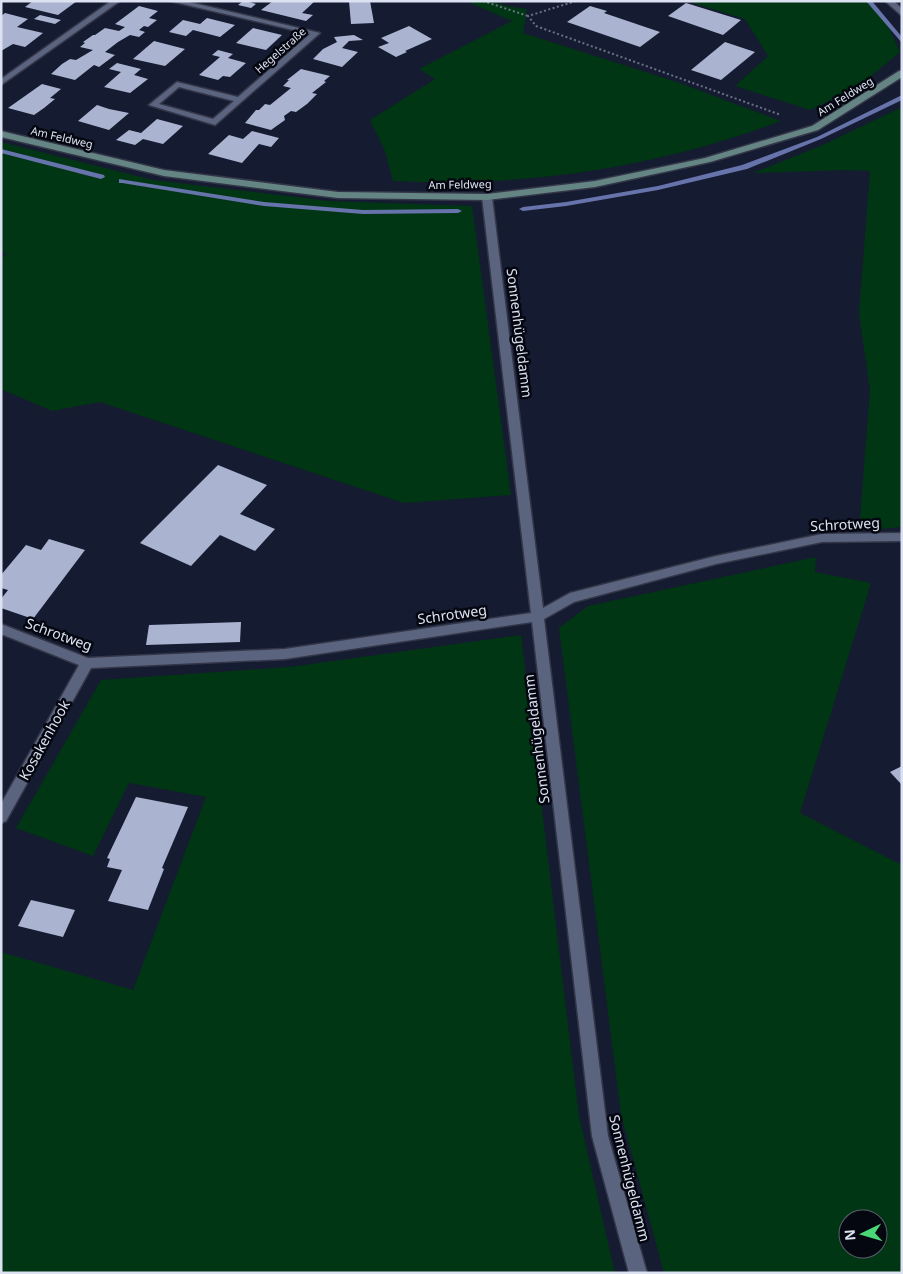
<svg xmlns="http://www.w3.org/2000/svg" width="903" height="1274" font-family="'Noto Sans',sans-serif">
  <rect width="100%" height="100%" fill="#151b31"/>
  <!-- green -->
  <g fill="#003614" fill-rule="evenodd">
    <path d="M466,1h27l13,5 21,3 -4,24 154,49 104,39c-123,46 -257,67 -388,60l-8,-30 -15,-31 65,-41 -16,-10 93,-48z"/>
    <path d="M686,1h184l19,27 11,24 -41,34 -49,24 -75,-24 33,-30 -23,-37z"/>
    <path d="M902,107v420l-43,4 11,-141 -11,-77 11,-142 -23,-1 -94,3 72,-29z"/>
    <path d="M1,142l152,38 176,21 143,5 39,289 -107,8 -304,-101 -48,9 -51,-22v-130l6,-5 -6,-3z"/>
    <path d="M816,557l-1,15 56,11 -71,230 102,52v408h-238l-43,-159 -62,-486 29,-22zM848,1219h30v30h-30z"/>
    <path d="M521,635l58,481 36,157h-614v-321l132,38 73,-193 -77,-14 -36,73 -77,-28 85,-148 188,-13z"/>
  </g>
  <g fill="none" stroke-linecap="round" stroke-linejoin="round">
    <!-- stream -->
    <g fill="#6773ab" fill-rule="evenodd">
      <path d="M866,1h6l30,36v6z"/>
      <path d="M902,95v5l-81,39 -74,30 -89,21 -92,16 -43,5 -4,-2 4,-2 43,-5 92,-16 84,-21 75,-28z"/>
      <path d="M1,149l103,26 1,2 -4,2 -100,-26z"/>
      <path d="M119,179l145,23 99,8 95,-1 4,2 -4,2 -95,1 -99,-8 -142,-23h-3z"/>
    </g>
  </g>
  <!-- building -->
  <g fill="#aab4d1">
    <path d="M33,1h44l-19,14 -33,-8z"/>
    <path d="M243,1h3l10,3 -5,4 -13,-3z"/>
    <path d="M273,1h42l-13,12 11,2 -7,6 -45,-11z"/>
    <path d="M349,1h21l4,22 -23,1z"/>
    <path d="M686,3l55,17 -18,15 -55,-19z"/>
    <path d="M139,6l19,5 -9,7 8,2 -9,7 -4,-1 -5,4 6,2 -6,5 -9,-2 -12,7 -13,10 10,3 -16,12 -5,-2 -19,15 -24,-6 11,-10 8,-5 6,1 17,-10 -13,-3 5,-4 -2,-1 10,-7h2l10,-7 14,3 6,-4 -10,-3z"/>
    <path d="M590,6l17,5 -3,2 56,19 -20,15 -73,-25z"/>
    <path d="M5,13l23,6 -11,8 26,6 -18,14 -12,-3 -12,7v-35z"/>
    <path d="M40,15l21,5 -6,4 -21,-5z"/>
    <path d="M207,18l28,7 -15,12 -27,-7 -7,6 -17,-4 14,-12 17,4z"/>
    <path d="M409,26l23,13 -27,12 2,1 -11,5 -18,-10 11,-4 -8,-5z"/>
    <path d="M253,28l29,7 -16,15 -30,-7z"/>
    <path d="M354,35l9,5 -14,1 -7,7 16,4 -16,15 -29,-8 10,-10 14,-7 -3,-5z"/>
    <path d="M154,41l31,8 -20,17 -32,-7z"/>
    <path d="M725,42l30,10 -34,28 -30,-10z"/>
    <path d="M218,50l15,4 -5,4 18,5 -16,14 -7,-1 -5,4 -19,-5 21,-18 -8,-2z"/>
    <path d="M117,63l24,6 -7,6 14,4 -18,14 -26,-6 17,-15 -12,-3z"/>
    <path d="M301,69l29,7 -6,5 2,1 -14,11 5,1 -10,10 -11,8 -5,-1 -7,5 1,4 -14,10 -26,-7 11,-13h3l6,-6 5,1 21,-17 -8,-2 6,-6h-2z"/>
    <path d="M42,84l19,5 -11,9 5,1 -11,9 -10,7 -26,-7z"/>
    <path d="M97,105l12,4 20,4 -20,17 -31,-9z"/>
    <path d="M157,119l26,7 -20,18 -20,-5 -8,6 -19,-5 13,-10 12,3z"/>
    <path d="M252,131l27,7 -8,9 -12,-3 -17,19 -34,-9 21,-19 14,4z"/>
    <path d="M218,465l49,20 -27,29 35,15 -20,22 -35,-16 -29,31 -51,-23z"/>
    <path d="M49,539l36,11 -52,69 -32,-11v-9l7,-9 -7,-2v-13l25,-30 15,5z"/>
    <path d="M241,622l-1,20 -94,3 3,-20z"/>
    <path d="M902,766v19l-12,-13z"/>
    <path d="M136,797l52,10 -26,61 2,1 -16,41 -40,-9 14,-31 -15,-3 3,-8 -3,-1z"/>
    <path d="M31,900l44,10 -12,27 -45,-11z"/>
  </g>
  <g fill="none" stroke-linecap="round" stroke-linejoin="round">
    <!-- street casing -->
    <g stroke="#333648" stroke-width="3">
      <g id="street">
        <path d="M111,1h9l-119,84v-6z"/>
        <path d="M170,1h15l135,32 -105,92 -66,-20 28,-23 61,15 72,-63zM179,87l55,14 -21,18 -54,-15z"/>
        <path d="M885,1h9l8,8v7z"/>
        <path d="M487,194l5,3 51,411 27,-15 146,-37 106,-22 80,-1v8l-80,1 -106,22 -142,38 -30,17 64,517 39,137h-18l-37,-137 -60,-514 -247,37 -194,9 -85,153 -5,2v-19l78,-139 -78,-31v-10l87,34 197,-9 246,-36 -49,-416z"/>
      </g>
    </g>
    <!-- secondary casing -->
    <g stroke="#333648" stroke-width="3">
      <path id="secondary" d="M899,71h3v6l-84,53 -108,32 -115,25 -108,13 -149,-2 -174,-22 -163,-39v-6l163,39 174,22 149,2 108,-13 110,-23 107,-32z"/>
    </g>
    <!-- path -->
    <g stroke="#6c7285" stroke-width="2" stroke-dasharray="2 2.5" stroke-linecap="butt">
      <path d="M483,1l45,15"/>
      <path d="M576,1l-48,15 8,10 245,89"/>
    </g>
    <!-- street -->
    <use href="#street" fill="#5b647e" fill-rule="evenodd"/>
    <!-- secondary -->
    <use href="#secondary" fill="#648583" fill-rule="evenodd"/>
  </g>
  <g text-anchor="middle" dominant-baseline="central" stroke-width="5" stroke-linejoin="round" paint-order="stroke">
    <!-- far-street labels -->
    <g font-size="11" fill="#dde2f2" stroke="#050710">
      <text transform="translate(280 50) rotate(-41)">Hegelstraße</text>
      <text transform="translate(845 96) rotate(-32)">Am Feldweg</text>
      <text transform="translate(62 137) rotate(13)">Am Feldweg</text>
      <text transform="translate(460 184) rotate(-1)">Am Feldweg</text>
    </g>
    <!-- street labels -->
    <g font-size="14" fill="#dde2f2" stroke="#050710">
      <text transform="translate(520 333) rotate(83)">Sonnenhügeldamm</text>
      <text transform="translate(845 524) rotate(-3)">Schrotweg</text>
      <text transform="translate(452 614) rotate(-8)">Schrotweg</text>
      <text transform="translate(59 634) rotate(20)">Schrotweg</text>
      <text transform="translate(536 739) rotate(-97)">Sonnenhügeldamm</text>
      <text transform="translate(44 740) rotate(-61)">Kosakenhook</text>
      <text transform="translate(630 1178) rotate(76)">Sonnenhügeldamm</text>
    </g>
  </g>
  <!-- border -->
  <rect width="903" height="1274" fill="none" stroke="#dde2f2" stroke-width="5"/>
  <!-- north arrow -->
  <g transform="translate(863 1234) rotate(265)"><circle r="24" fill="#050710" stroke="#5b5f6a"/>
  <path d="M0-4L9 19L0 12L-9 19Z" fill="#4ad778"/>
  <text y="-8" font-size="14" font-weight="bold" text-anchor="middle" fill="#dde2f2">N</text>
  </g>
</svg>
